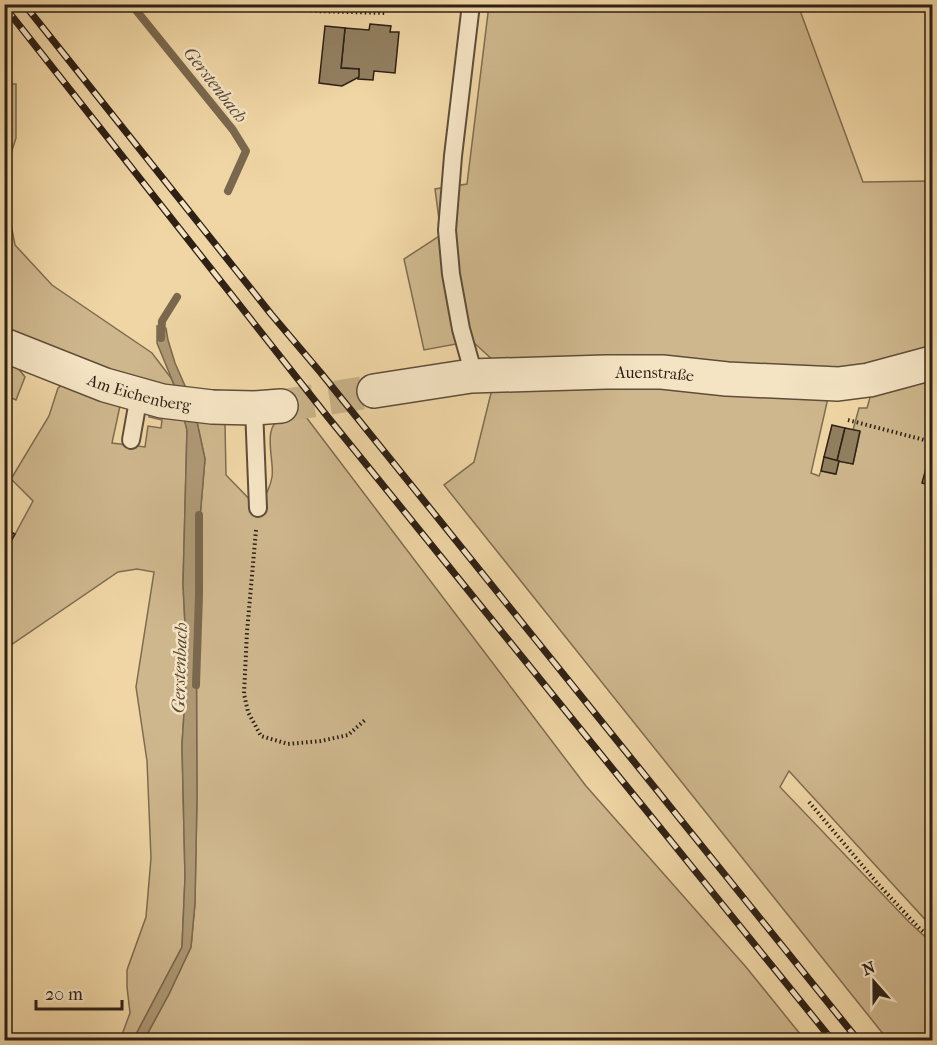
<svg xmlns="http://www.w3.org/2000/svg" width="937" height="1045" font-family="'IM FELL French Canon',serif">
  <rect width="100%" height="100%" fill="#f0d6a5"/>
  <filter id="stains"><feTurbulence type="fractalNoise" baseFrequency=".00333" numOctaves="4"/><feColorMatrix values="0 0 0 0 .2 0 0 0 0 .09 0 0 0 0 .02 0 0 0 .5 -.17"/></filter>
  <radialGradient id="worn" r=".72"><stop offset=".6" stop-color="#630" stop-opacity="0"/><stop offset="1" stop-color="#630" stop-opacity=".3"/></radialGradient>
  <!-- green -->
  <g fill="#cfb78d" stroke="#7e6c51" stroke-width="1.5">
    <path d="M489,5h309l65,177 69,-1v167l-106,25 -332,-12 -22,-20 -48,9 -20,-91 37,-24 -6,-46 32,-5z"/>
    <path d="M5,84h11v54l-11,34z"/>
    <path d="M4,188l11,57 37,40 100,68 19,25 4,9 -19,1 -151,-58z"/>
    <path d="M4,359l9,3 12,15 -9,23 -11,-5z"/>
    <path d="M932,378v549l-143,-156 -9,16 129,135 23,21v97h-44l-444,-555 30,-23 18,-73 91,-6 245,15 -17,75 8,3 2,-5 14,3 4,-13 14,3 7,-32 -7,-2 6,-22h8l4,-14z"/>
    <path d="M65,383l55,23 -8,37 33,4 3,-21 13,2 1,-8 -13,-3 1,-8 16,9 19,2 2,10 -4,154 4,81 -5,80 3,132 -3,70 -49,93h-13l10,-27 -3,-26v-17l19,-53 5,-59 -4,-97 -11,-74 18,-115 -17,-3 -19,3 -113,77v-96l28,-52 -22,-22 38,-63 9,-28z"/>
    <path d="M303,413l283,373 160,181 59,73h-661l25,-46 22,-47 4,-44 2,-106 -1,-233 9,-105 -8,-37 28,2 1,51 32,33c6,-10 12,-19 14,-31 3,-16 -12,-53 12,-60 6,-2 13,-3 19,-4z"/>
  </g>
  <!-- water -->
  <path fill="#ae9874" stroke="#7a684e" stroke-width="1.5" d="M157,326l9,2 2,12 7,23 11,25 11,34 8,37 -9,105 1,233 -2,106 -4,44 -22,47 -25,46h-11l49,-93 3,-70 -3,-132 5,-80 -4,-81 4,-154 -12,-43 -18,-44z"/>
  <g fill="none" stroke-linecap="round" stroke-linejoin="round">
    <!-- stream -->
    <g stroke="#7a684e" stroke-width="8">
      <path d="M131,4l102,126 13,21 -18,40"/>
      <path d="M161,338l1,-17 15,-24"/>
      <path d="M196,685l3,-90v-80"/>
    </g>
  </g>
  <!-- building -->
  <g fill="#927f60" stroke="#2d2015" stroke-width="1.5">
    <path d="M370,24l21,2 -1,6h9l-4,41 -21,-2 -1,9 -15,-1 1,-10 -18,-1 4,-40 24,2z"/>
    <path d="M325,26l20,2 -4,40 18,1v8l-17,9 -23,-3z"/>
    <path d="M832,425l13,3 -8,33 -13,-4z"/>
    <path d="M845,428l15,3 -7,33 -16,-3z"/>
    <path d="M932,447v39l-10,-3z"/>
    <path d="M824,457l15,4 -3,13 -15,-3z"/>
    <path d="M4,528l11,6 -11,19z"/>
  </g>
  <g fill="none" stroke-linecap="round" stroke-linejoin="round">
    <!-- tertiary-tunnel -->
    <path stroke="#c9b288" stroke-width="33" stroke-dasharray="33 16" stroke-linecap="butt" d="M281,406l93,-15"/>
    <!-- service casing -->
    <g stroke="#5e4e39" stroke-width="20">
      <g id="service">
        <path d="M471,4l-18,152 -6,74 4,44 10,55 9,32 1,15"/>
        <path d="M254,408l4,100"/>
        <path d="M131,440l8,-45"/>
      </g>
    </g>
    <!-- tertiary casing -->
    <g stroke="#5e4e39" stroke-width="36">
      <g id="tertiary">
        <path id="s1" d="M4,345l101,40 57,16 50,6 42,1 27,-2"/>
        <path id="s2" d="M374,391l97,-15 135,-4h56l65,7 111,5 31,-4 63,-17"/>
      </g>
    </g>
    <!-- path -->
    <g stroke="#2d2015" stroke-width="4" stroke-dasharray="1.5 3" stroke-linecap="butt">
      <path d="M294,4l19,7 74,2"/>
      <path d="M848,420l84,22"/>
      <path d="M256,530l-9,102 -3,62 4,18 13,24 27,8 33,-3 27,-6 17,-15"/>
      <path d="M809,802l69,82 42,45 12,9"/>
    </g>
    <!-- service -->
    <use href="#service" stroke="#f5e4c4" stroke-width="16"/>
    <!-- tertiary -->
    <use href="#tertiary" stroke="#f5e4c4" stroke-width="33"/>
    <!-- rail casing -->
    <g stroke="#2d2015" stroke-width="7">
      <g id="rail">
        <path d="M24,4l247,310 50,59 537,667"/>
        <path d="M4,6l323,410 505,624"/>
      </g>
    </g>
    <!-- rail -->
    <use href="#rail" stroke="#f5e4c4" stroke-width="4.5" stroke-dasharray="14" stroke-linecap="butt"/>
  </g>
  <g text-anchor="middle" dominant-baseline="central" stroke-width="5" stroke-linejoin="round" paint-order="stroke">
    <!-- street labels -->
    <g font-size="16" fill="#2d2015" stroke="#f5e4c4">
      <text stroke="none"><textPath href="#s2" startOffset="282">Auenstraße</textPath></text>
      <text stroke="none"><textPath href="#s1" startOffset="144">Am Eichenberg</textPath></text>
    </g>
    <!-- water labels -->
    <g font-size="18" font-style="italic" fill="#5a4a36" stroke="#f5e4c4">
      <text transform="translate(215 85) rotate(52)">Gerstenbach</text>
      <text transform="translate(180 668) rotate(-88)">Gerstenbach</text>
    </g>
  </g>
  <!-- margin -->
  <rect width="937" height="1045" fill="none" stroke="#f0d6a5" stroke-width="24"/>
  <rect x="6" y="6" width="925" height="1033" fill="none" stroke="#2d2015" stroke-width="3"/>
  <rect x="12" y="12" width="913" height="1021" fill="none" stroke="#2d2015" stroke-width="1.5"/>
  <!-- north arrow -->
  <g transform="translate(874 982) rotate(339)" stroke="#f5e4c4" stroke-width="4.5" paint-order="stroke">
  <path d="M0-4.5L10 22L0 15L-10 22Z" fill="#2d2015"/>
  <text y="-9" font-size="16" font-weight="bold" text-anchor="middle" fill="#2d2015">N</text>
  </g>
  <!-- scale -->
  <path d="M36 1000v9h86v-9" fill="none" stroke="#2d2015" stroke-width="3"/>
  <text x="45" y="1000" font-size="18" fill="#2d2015" stroke="#f5e4c4" stroke-width="4.5" paint-order="stroke">20 m</text>
  <rect width="100%" height="100%" filter="url(#stains)"/>
  <rect width="100%" height="100%" fill="url(#worn)"/>
</svg>
